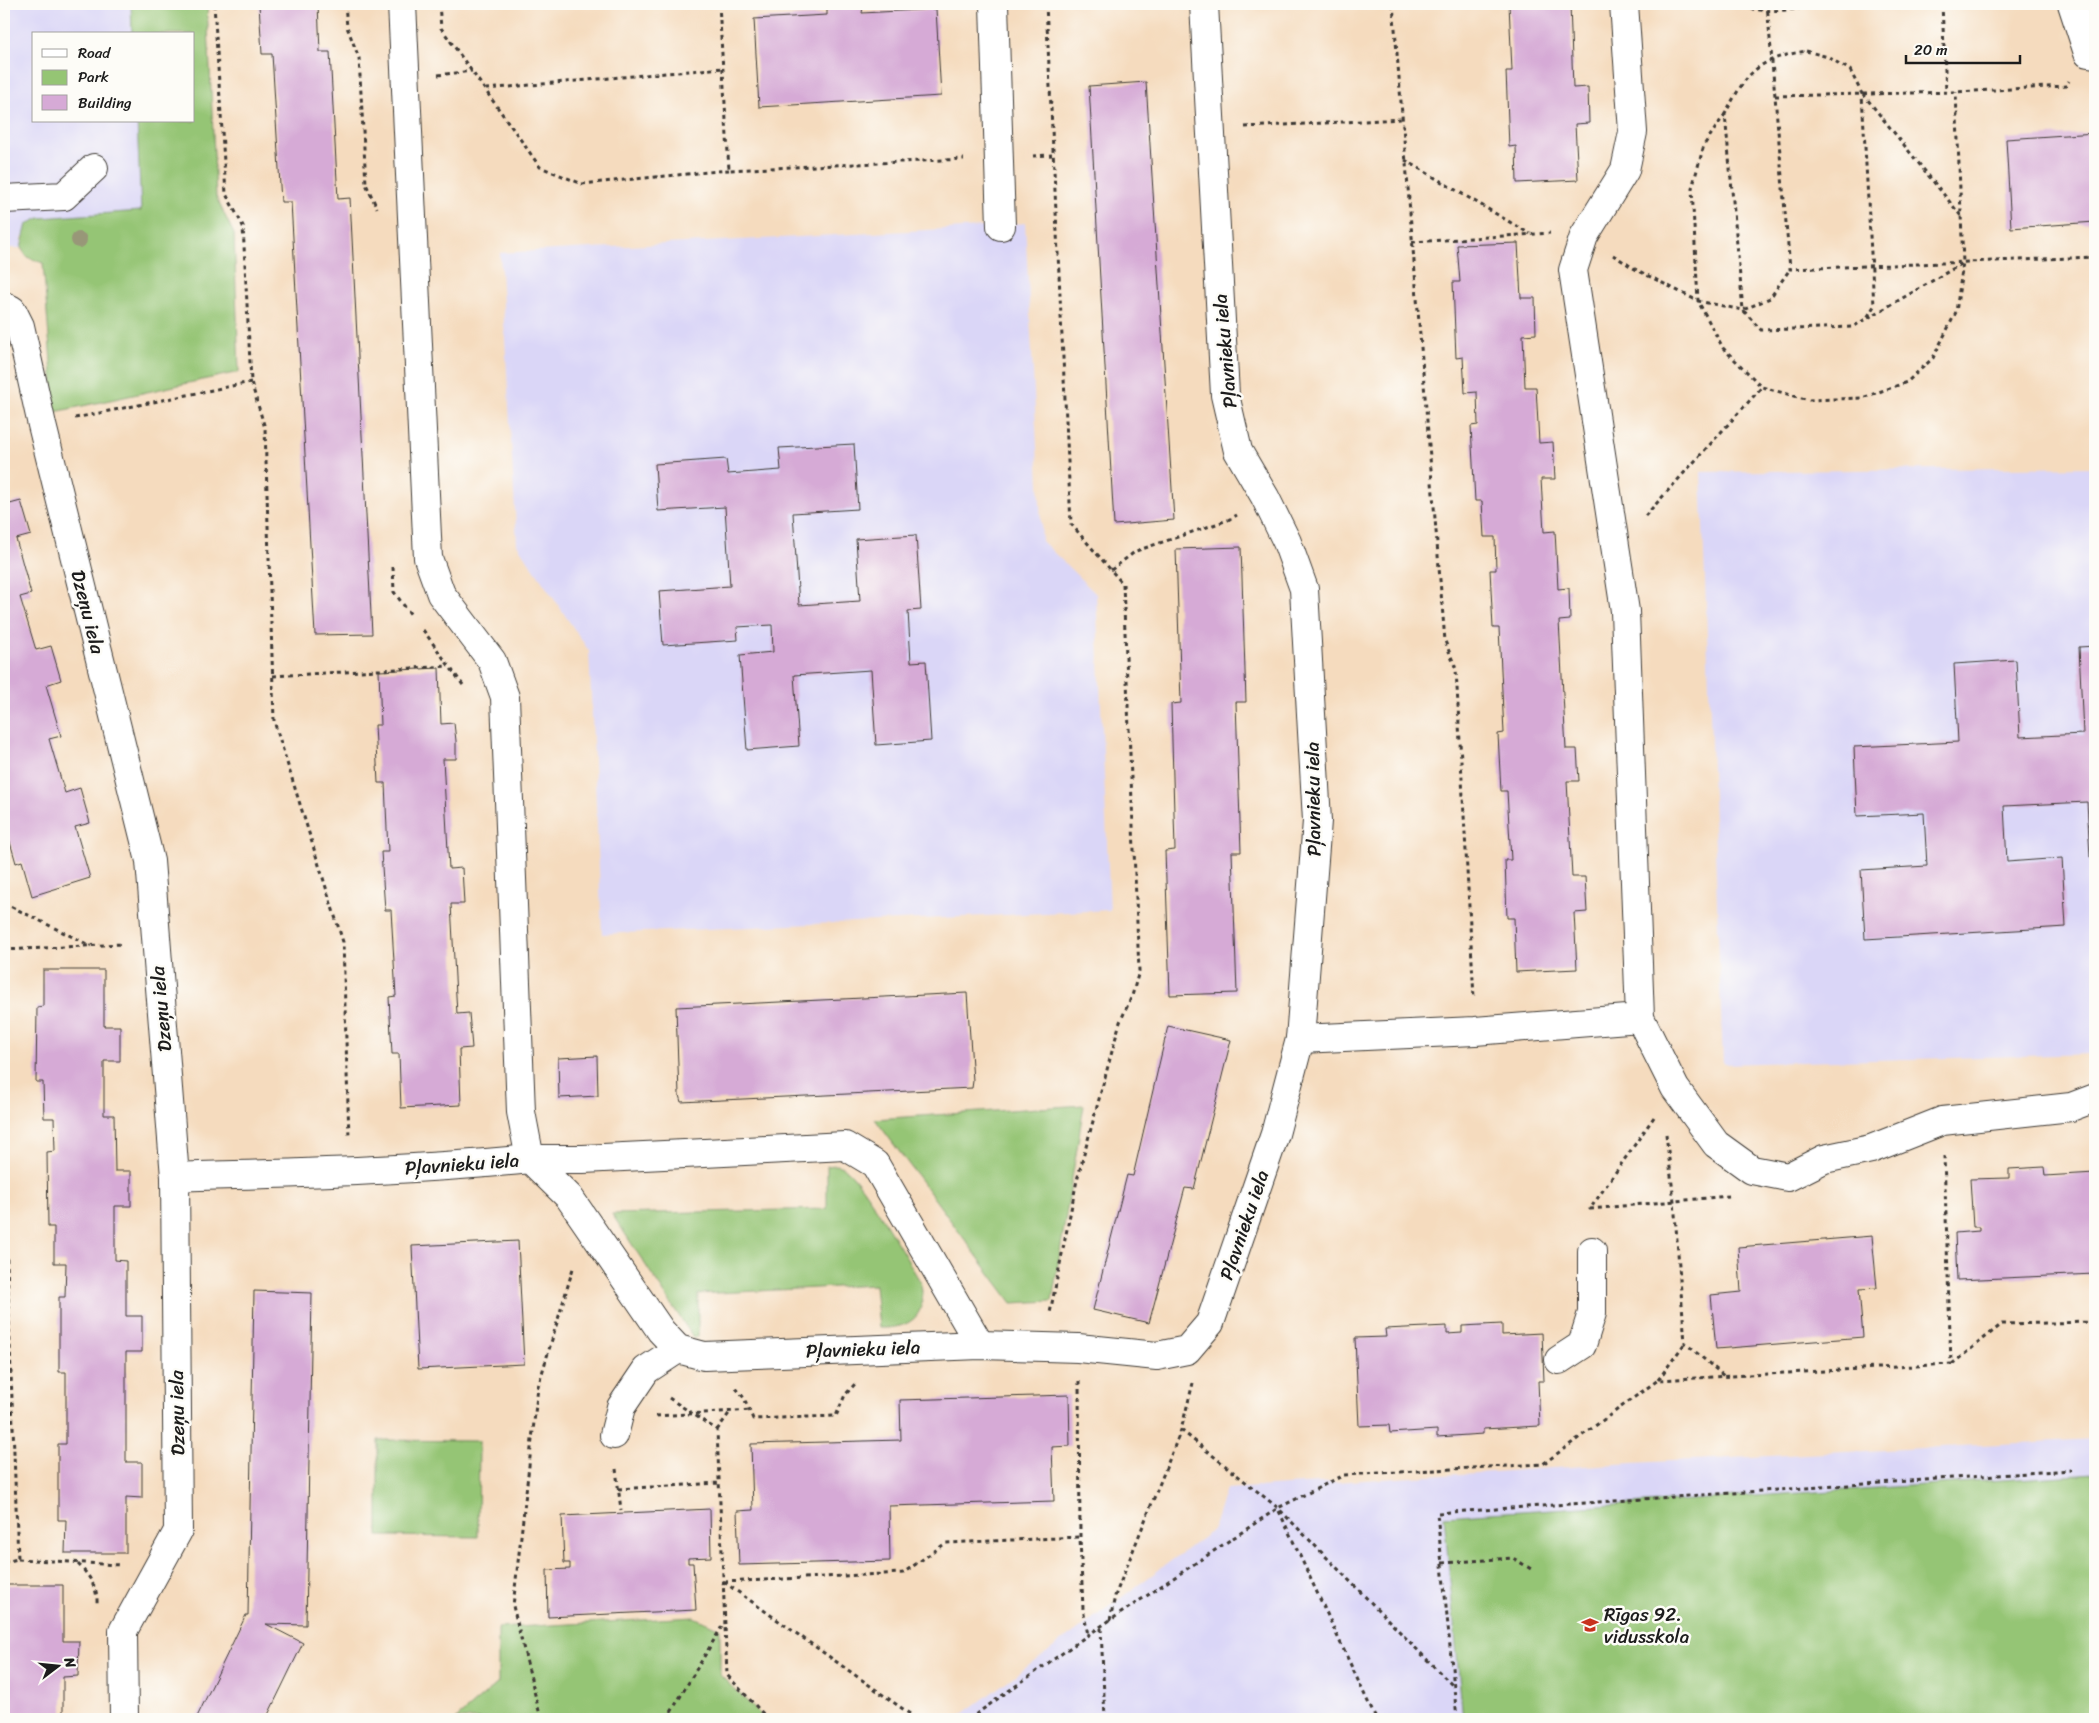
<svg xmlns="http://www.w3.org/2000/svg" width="2099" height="1723" font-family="Sriracha,sans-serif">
  <rect width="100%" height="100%" fill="#fdfcf7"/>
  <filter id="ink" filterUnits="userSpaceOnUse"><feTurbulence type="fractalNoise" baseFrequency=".02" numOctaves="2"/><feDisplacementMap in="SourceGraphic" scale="10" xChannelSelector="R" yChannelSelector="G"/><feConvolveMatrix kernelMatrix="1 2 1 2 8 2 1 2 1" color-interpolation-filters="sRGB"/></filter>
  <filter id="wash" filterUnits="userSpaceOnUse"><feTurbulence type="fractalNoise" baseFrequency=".0096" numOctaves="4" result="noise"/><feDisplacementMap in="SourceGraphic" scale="20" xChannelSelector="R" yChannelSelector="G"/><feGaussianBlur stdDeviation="1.12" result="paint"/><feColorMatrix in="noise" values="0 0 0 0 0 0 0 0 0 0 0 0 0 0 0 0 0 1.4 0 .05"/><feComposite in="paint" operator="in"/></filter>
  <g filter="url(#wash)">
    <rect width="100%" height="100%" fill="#f5dbbe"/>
    <!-- built -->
    <g fill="#dad6f7">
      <path d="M4,4h127l2,30h-99v87h103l5,90 -102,7 -18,20 -1,10h-17z"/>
      <path d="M1025,223l17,318 54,53 14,316 -508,24 -13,-283 -72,-107 -17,-291 501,-27z"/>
      <path d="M2095,467v587l-372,10 -22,-592z"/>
      <path d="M2095,1439v280h-1139l257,-189 13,-41 407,-26z"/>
    </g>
    <!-- green -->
    <g fill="#95c574" stroke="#587048">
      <path d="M131,4h76l9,193 18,37 5,138 -184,40 -12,-149 -16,-6 -6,-9 6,-24 13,-6 101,-7 -4,-90h57v-87h-62z"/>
      <path d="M1084,1105l-32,196 -40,2 -137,-184z"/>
      <path d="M836,1165c3,1 5,1 8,3 17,9 63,92 76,113 9,34 -9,48 -41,47l-4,-43 -177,9v43h-5l-81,-123 215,-5v-43z"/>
      <path d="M378,1440l101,1 -1,96 -100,-1z"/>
      <path d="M2095,1474v245h-632l-19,-203z"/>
      <path d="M694,1617l26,12v46l45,44h-309l42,-36v-55z"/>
    </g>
    <g id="blocks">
      <!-- building -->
      <g fill="#d6aad6">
        <path d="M259,4h59l2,48h10l8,147 12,-1 22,436 -57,1 -24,-433h-10l-9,-148h-10z"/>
        <path d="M1509,4h61l3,84 15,-1 1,36 -14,1 3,56 -61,3 -1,-37 -7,1 -3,-76h6z"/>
        <path d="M863,7l-1,6 74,-4 5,87 -182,11 -5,-88 73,-4v-6z"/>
        <path d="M1146,82l28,438 -60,5 -25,-439z"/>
        <path d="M2095,133v89l-84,6 -5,-89z"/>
        <path d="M1518,243l3,55h14l1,36 -13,1 2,52h11l3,56 14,-1 2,37h-14l3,53 11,-1 3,58 11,-1 1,32 -11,1 7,128h11l2,32h-12l5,96h13l2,35 -13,1 3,56 -61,3 -2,-54h-7l-2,-58h6l-4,-69h-6l-3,-57 6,-1 -5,-105h-6l-3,-58h6l-1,-33h-11l-2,-36h-7l-4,-75 7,-1 -1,-33 -12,1 -2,-36 -7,1 -3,-76h7l-3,-37z"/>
        <path d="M854,444l4,65 -65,4 6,92 61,-4 -4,-62 60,-4 5,75 -13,1 3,51 15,-1 5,80 -55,4 -5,-75 -77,5 5,71 -52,4 -7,-95 33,-3 -1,-27 -35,2 1,13 -75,5 -4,-54 71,-5 -5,-79 -67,4 -3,-47 71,-5 2,15 53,-4 -2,-22z"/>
        <path d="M4,500l2,5 15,-4 10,34 -15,4 15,55 -11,3 16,53 15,-4 10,34 -15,5 15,51 -12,3 16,54 15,-5 10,35 -15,4 15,51 -58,18 -10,-35 -6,2 -12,-42z"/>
        <path d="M1241,547l5,155h-10l5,150h-9l5,141 -67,2 -5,-144 10,-1 -4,-146 10,-1 -5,-154z"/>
        <path d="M2095,646v211h-5l-3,-55 -83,4 3,56 55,-4 4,69 -201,12 -4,-69 66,-4 -3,-53 -67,3 -3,-69 104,-5 -4,-78 62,-4 4,77 63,-3 -4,-87z"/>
        <path d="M439,668l2,56 13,-1 2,18v18h-13l6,110 13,-1 2,36h-13l6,110 12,-1 3,35 -13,1 2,56 -60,3 -2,-54h-7l-3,-57 7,-1 -5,-86h-6l-4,-58h7l-3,-69h-7l-3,-58h6l-2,-54z"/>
        <path d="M43,970h61v56h16v35h-16v54h10l1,56h16v35h-16v54l11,1v55h16v36h-16v110h16v36l-16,-1v56h-61l1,-33h-8v-76h8v-72h-7v-75h6l1,-34h-12v-36h-6l-1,-75 8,-1 -1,-33h-10l-1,-36h-7l1,-75 6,-1z"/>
        <path d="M967,993l6,88 -1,7 -291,14 -2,-7 -3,-88z"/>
        <path d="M1168,1026l63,14 -37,149 -9,-1 -36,135 -56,-13 34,-135 6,1z"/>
        <path d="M597,1056l1,40 -39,2 -1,-40z"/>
        <path d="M2044,1167l1,9 50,-3v101l-138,6 -2,-47 24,-2v-4h-6l-3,-48 39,-1v-9z"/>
        <path d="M1872,1236l5,52 -18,1 4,48 -147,12 -5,-54 30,-3 -3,-45z"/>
        <path d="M518,1241l6,123 -106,5 -6,-123z"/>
        <path d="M254,1291l58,2 -6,332 -40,-1 37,19 -37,76h-70l50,-104h2z"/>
        <path d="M1502,1324v11l40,-2 2,48h-6l2,45 -57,3v5l-46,3v-7l-47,3 -1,-8 -30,1 -4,-88 31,-1 -1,-8 62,-3v8l15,-1v-7z"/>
        <path d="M1069,1395l1,51 -18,1 2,54 -165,5 1,55 -151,4 -2,-54 16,-1 -2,-66 150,-4 -1,-40z"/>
        <path d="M710,1509l1,48 -23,1v5h5l3,47 -148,7 -1,-47 23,-1v-6h-6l-2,-47z"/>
        <path d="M4,1585h59v56h16l-1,35 -15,1v42h-59z"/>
      </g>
    </g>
  </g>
  <g filter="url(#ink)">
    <use href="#blocks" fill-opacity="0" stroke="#3d3934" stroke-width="1"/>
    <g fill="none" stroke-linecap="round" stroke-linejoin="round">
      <!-- minor casing -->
      <g stroke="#3d3934" stroke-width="30">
        <g id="minor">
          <path d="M402,4l26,554 13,36 51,67 13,36 16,415 9,47h53l262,-13 30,18 105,181"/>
          <path d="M994,4l7,222"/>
          <path d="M2072,4l16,49 7,1"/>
          <path d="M4,199l60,-3 30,-28"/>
          <path d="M4,306l8,4 8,16 22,99 108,436 25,316 3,354 -55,100 1,88"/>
          <path d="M1640,1018l35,70 41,56 36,26 36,7 36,-18 47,-10 71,-28 129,-14 24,-9"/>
          <path d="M1300,1039l175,-8 165,-13 -15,-407 -52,-341 11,-34 41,-66 8,-38 -9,-128"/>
          <path d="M175,1177c118,-4 237,-6 355,-18l39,38 92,134 17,18 26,7 276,-11 98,3 79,8 30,-6 23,-27 65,-189 25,-95 17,-218 -13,-232 -17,-47 -22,-45 -27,-46 -13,-56 -21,-391"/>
          <path d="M1559,1360l23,-15 10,-32v-62"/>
          <path d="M614,1435l7,-28 25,-37 32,-21"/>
        </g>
      </g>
      <!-- path -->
      <g stroke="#3d3934" stroke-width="3" stroke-dasharray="4 4" stroke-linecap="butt">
        <path d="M214,4l12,190 17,32 8,156 14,46 9,293 69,221 6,196"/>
        <path d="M345,4l2,23 12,31 7,126 11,24"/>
        <path d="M439,4l2,24 99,139 42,17 147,-14"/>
        <path d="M719,4l10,166 235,-11"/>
        <path d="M1046,4l25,520 52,60 16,387 -7,25 -12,26 -43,158 -27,133"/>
        <path d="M1393,4l52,637 11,28 18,329"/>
        <path d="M1735,4c30,13 70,3 102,0"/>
        <path d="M1767,4l23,265 305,-12"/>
        <path d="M1942,4l4,88"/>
        <path d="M1806,51l22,6 22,13 12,24 12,212 -7,12 -14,9 -92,3 -18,-20 -18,-196c22,-42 32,-55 81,-63z"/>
        <path d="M438,75l34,-4"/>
        <path d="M486,89l237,-21"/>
        <path d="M1863,94l98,122"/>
        <path d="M1775,96l181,-4 110,-6 3,-5"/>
        <path d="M1725,114l-21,31 -12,43 6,113 25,47 39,39 47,13 53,-2 45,-16 26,-24 23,-46 7,-49 -7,-171"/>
        <path d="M1245,127l157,-8"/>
        <path d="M1033,156l19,-1"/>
        <path d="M1405,160l125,74"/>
        <path d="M1412,242l138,-9"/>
        <path d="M1613,255l22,14 63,32 45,9 27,-12 20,-29"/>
        <path d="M1868,318l95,-55"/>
        <path d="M75,418l176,-36"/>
        <path d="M4,437l7,-2"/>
        <path d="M1645,516l117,-129"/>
        <path d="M393,567l1,25 17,23"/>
        <path d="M1111,570l25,-19 92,-31 9,-5"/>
        <path d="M423,630l40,55"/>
        <path d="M273,676l176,-10"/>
        <path d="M4,903l87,43"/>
        <path d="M4,950l119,-6"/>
        <path d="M1654,1117l-64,92 139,-13"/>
        <path d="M1666,1134l8,67 11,142 39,33"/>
        <path d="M4,1186l14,373 -14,3"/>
        <path d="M1952,1364l50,-40 93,-2"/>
        <path d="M1658,1380l27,-37"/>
        <path d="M1079,1381l1,156 3,72 5,26"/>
        <path d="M736,1388l8,10 9,21 83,-3 9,-21 10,-11"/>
        <path d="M669,1398l48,32 10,245 41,44"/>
        <path d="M656,1416l94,-6"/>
        <path d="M717,1430l13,-18"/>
        <path d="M1181,1430l97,78 175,178"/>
        <path d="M616,1469l5,41"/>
        <path d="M618,1489l102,-6"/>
        <path d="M1279,1511l97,208"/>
        <path d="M18,1559l102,6"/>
        <path d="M1442,1563l71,-5 18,11"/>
        <path d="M78,1564c11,11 20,24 19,40"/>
        <path d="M724,1582l179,-9 43,-30 134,-6"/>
        <path d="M724,1582l193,137"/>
        <path d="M1110,1620l5,-24 66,-166 12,-47"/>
        <path d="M1101,1628l4,91"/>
        <path d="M541,1719l-28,-113 25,-219 36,-122"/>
        <path d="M667,1719l57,-96"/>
        <path d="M969,1719l119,-84 190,-127 66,-33 199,-11 115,-84 293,-16 -7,-208"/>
        <path d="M1457,1719l-20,-206 634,-43"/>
      </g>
      <!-- minor -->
      <use href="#minor" stroke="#fff" stroke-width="28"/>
    </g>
    <!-- trees -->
    <circle fill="#989778" cx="79" cy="240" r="8"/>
  </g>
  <!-- icons -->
  <defs>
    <g id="school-bare" transform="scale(1.35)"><path d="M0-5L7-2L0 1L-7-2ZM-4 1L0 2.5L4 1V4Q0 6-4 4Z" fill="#c8321e" stroke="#fdfcf7" stroke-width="2.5" paint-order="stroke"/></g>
  </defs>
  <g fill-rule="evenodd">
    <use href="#school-bare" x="1590" y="1625"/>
  </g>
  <g text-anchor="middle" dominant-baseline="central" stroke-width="5" stroke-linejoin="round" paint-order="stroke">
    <!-- street labels -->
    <g font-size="19" fill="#1c1c1c" stroke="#fdfcf7">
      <text transform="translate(1225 351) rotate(-95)">Pļavnieku iela</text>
      <text transform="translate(88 612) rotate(76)">Dzeņu iela</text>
      <text transform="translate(1313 799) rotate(-91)">Pļavnieku iela</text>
      <text transform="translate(161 1009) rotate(-95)">Dzeņu iela</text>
      <text transform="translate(462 1164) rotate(-4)">Pļavnieku iela</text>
      <text transform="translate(1244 1225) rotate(-71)">Pļavnieku iela</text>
      <text transform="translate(863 1349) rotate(-2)">Pļavnieku iela</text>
      <text transform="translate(177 1413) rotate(-91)">Dzeņu iela</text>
    </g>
    <!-- poi labels -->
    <g font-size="19" fill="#1c1c1c" stroke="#fdfcf7" text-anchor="start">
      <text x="1604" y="1614">Rīgas 92.<tspan x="1604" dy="22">vidusskola</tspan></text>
    </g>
  </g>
  <!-- margin -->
  <rect width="2099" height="1723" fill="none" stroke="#fdfcf7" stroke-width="20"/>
  <!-- legend -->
  <rect x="32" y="32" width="162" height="90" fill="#fdfcf7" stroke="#a3a29f"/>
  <rect x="42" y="49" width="25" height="8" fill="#ffffff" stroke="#a3a29f"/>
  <text x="78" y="58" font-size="15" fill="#1c1c1c">Road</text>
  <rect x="42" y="70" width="25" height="15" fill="#95c574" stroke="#a3a29f"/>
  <text x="78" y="82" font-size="15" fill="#1c1c1c">Park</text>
  <rect x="42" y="95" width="25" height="15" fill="#d6aad6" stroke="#a3a29f"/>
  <text x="78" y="108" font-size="15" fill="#1c1c1c">Building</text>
  <!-- north arrow -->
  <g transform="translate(58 1666) rotate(74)" stroke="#fdfcf7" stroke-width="4" paint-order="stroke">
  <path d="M0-4L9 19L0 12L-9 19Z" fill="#1c1c1c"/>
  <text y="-8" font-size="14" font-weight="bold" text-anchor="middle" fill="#1c1c1c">N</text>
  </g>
  <!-- scale -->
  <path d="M1906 55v8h114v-8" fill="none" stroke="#1c1c1c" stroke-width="2.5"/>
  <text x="1914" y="55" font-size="15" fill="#1c1c1c" stroke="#fdfcf7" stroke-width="4" paint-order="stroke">20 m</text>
</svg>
